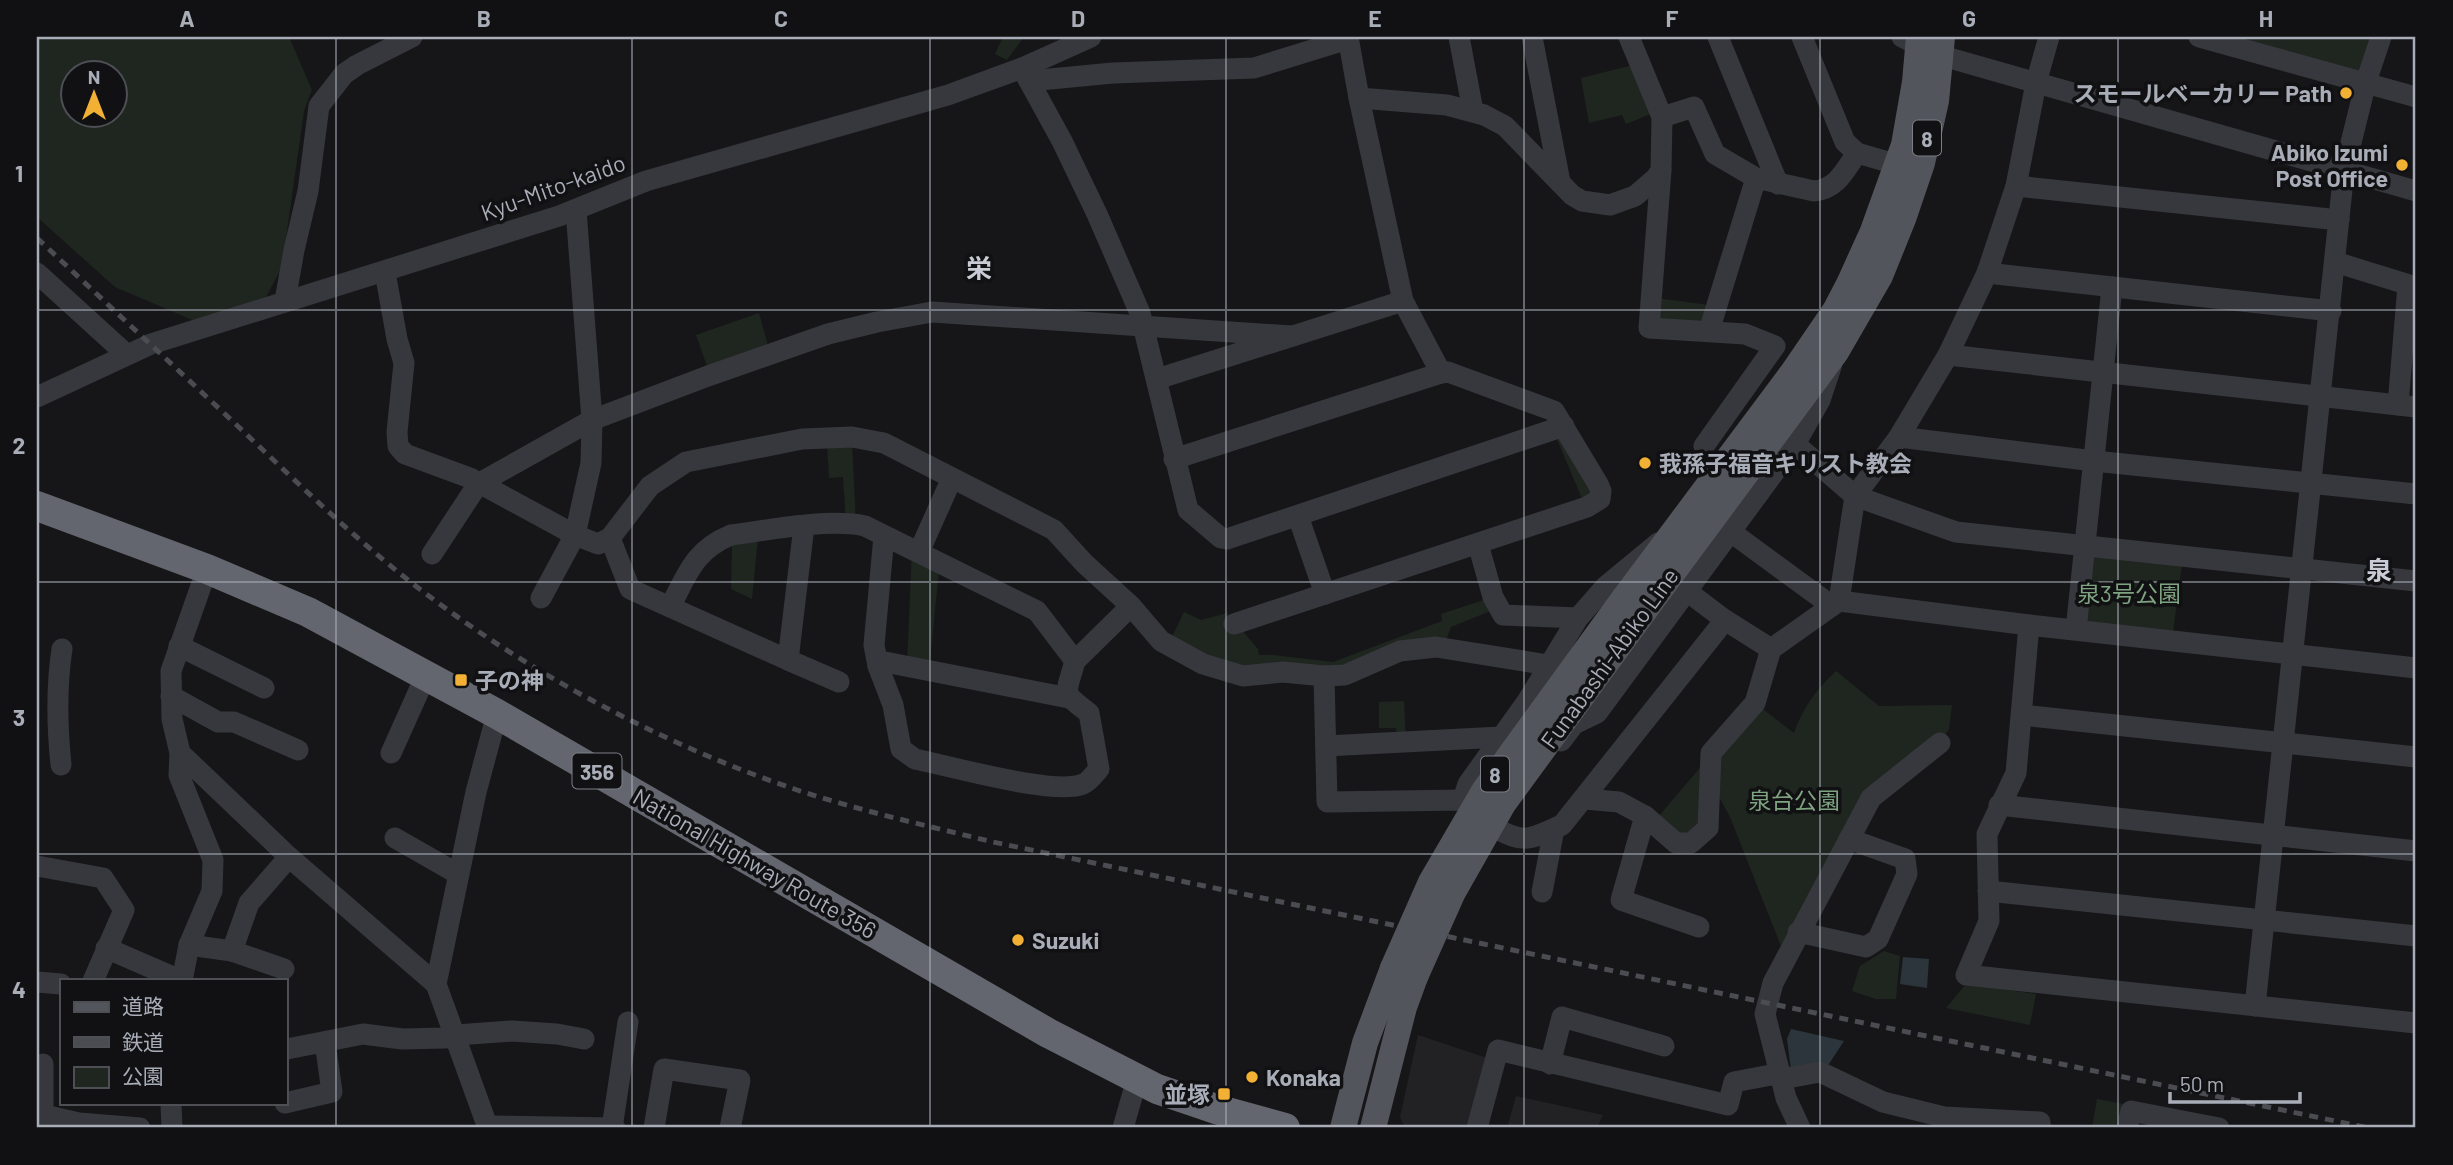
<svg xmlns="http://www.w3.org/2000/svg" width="2453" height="1165" font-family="Barlow,'Noto Sans JP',sans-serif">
  <rect width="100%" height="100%" fill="#161618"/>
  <!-- built -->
  <g fill="#222225">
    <path d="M1418,1035l72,24 -19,69h-66l-5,-11z"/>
    <path d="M1516,1096l87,19 -6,13h-90z"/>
  </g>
  <!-- green -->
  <g fill="#1e261f" fill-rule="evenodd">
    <path d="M37,37h252l23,53 -8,21 -22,156 -16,30 -69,25 -82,-35 -78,-70zM74,74h42v42h-42z"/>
    <path d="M1003,37h21l-17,23 -12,-6z"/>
    <path d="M2220,37h152l-10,33 -6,4z"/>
    <path d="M1633,65l20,48 -27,11 -4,-9 -33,8 -8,-45z"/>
    <path d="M1656,298l53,7c-9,28 -24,20 -49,19z"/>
    <path d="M759,313l10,36 -61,20 -12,-34z"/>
    <path d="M1556,437l7,1 29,51 -2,8 -7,4z"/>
    <path d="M852,442l4,82h-10l-3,-47 -14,1 -2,-35z"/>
    <path d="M758,538l-6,61 -21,-10 1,-46z"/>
    <path d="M2085,546l98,10 -11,84 -96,-10z"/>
    <path d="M912,549l27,21 -10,101 -22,-5z"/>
    <path d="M1493,597l5,11 -47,19 -8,21 -98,27 -102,1 -75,-31 16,-33 17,8 26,-7 31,36 1,6h14l60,7 109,-41 -1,-7z"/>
    <path d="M1836,671l43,35 73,-1 -3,24 -9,14 -69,55 -85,161 -56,-142 -19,-35 -3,46 -17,15 -38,-20 102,-120 39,30c9,-26 22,-43 42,-62z"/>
    <path d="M1404,701l2,41 -9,1 -1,-15h-17v-26z"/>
    <path d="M1884,951l16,5 -4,43h-20l-24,-8 8,-25z"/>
    <path d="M1966,984l70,10 -6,31 -84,-17z"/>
    <path d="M2097,1099l27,5 -4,24h-28z"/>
  </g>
  <!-- water -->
  <g fill="#2c353c">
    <path d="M1903,957l26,2 -2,29 -27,-4z"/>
    <path d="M1791,1029l53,12 -15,23 -38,6 -4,-31z"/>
  </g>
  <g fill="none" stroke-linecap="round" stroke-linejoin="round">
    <!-- minor -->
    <g stroke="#37383d" stroke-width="21">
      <path d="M1459,37l14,74"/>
      <path d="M1532,37l28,145"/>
      <path d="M1718,37l60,147"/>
      <path d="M1902,37l37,18 477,136"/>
      <path d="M2199,37l217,60"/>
      <path d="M1022,68l40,73 35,73 43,99 48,197 33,28 6,1 337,-113"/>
      <path d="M1029,81l84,-8 141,-5 94,-29"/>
      <path d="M1359,98l88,7 37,10 21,11 67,69 10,6 28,4 25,-9 21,-18 5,-8 1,-53 -33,-80"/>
      <path d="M1662,117l32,-10 21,47 41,24 58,13c23,-2 31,-21 43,-38l-12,-11 -43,-105"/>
      <path d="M1857,153l42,12"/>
      <path d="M1661,170l-12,158 96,6 30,12 -71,100"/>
      <path d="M2016,186l323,34"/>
      <path d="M2335,262l81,25"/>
      <path d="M385,272l12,67 7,24 -7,69 1,14 7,8 65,24 105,57 23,9 12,-6 40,-52 36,-24 116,-23 50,-2 32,6 170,87 30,33 47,43 30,35 42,23 40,12 40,-4 41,4 3,126 136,-2 22,19"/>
      <path d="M37,273l89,81"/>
      <path d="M1987,273l344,38"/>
      <path d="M285,301l9,-51 14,-59 11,-85 25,-32 13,-9 55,-28"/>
      <path d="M1709,331l47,-153"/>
      <path d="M1948,355l468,52"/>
      <path d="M1157,379l246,-78"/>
      <path d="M37,397l114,-53 408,-128 87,-35 302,-86 74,-27 69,-31"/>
      <path d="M2398,405l10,-120"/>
      <path d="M1899,437l195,24 322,33"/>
      <path d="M1795,444l25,-44 12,-36"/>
      <path d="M1174,459l267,-86"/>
      <path d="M1298,516l27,78"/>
      <path d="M1731,532l101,74"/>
      <path d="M884,536l-10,109 4,21 15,39 8,44 14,10c35,7 140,37 168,25 6,-2 11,-10 16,-15l-10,-56c-29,-22 -23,-18 -14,-52"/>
      <path d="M610,538l20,51 40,18c17,-32 24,-57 61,-72 39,-5 96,-17 134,-9l172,85 38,50 56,-55"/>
      <path d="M1478,544l15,53 10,18 75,3"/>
      <path d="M919,552l33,-74"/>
      <path d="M432,554l46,-70 114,-64 116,-44 120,-42 49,-12 55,-10 360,24"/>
      <path d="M1688,592l37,28 46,29"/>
      <path d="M541,598l34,-63 16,-72 1,-43 -16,-210"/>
      <path d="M1839,601l190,24 387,43"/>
      <path d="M670,607l118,53 16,-134"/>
      <path d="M1234,624l353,-117 13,-8 1,-8 -3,-7 -44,-73 -106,-39 -7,1 -38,-72 -44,-203 -11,-61"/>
      <path d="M2029,625l-13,148 -29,61 2,87 -23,54 450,48"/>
      <path d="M2076,630l36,-343"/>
      <path d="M179,646l85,42"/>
      <path d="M788,660l51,22"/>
      <path d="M878,666l7,-4 184,36"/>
      <path d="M1324,676l21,-1 55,-24 36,-4 112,18"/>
      <path d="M171,696l47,26h16l64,28"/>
      <path d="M2022,715l394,42"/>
      <path d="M1561,741l13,-17 23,-11 198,-269 60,52 101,36 460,49"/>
      <path d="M1326,746l175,-9"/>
      <path d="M180,753l109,104 147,127"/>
      <path d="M391,753l35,-78"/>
      <path d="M61,765c-4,-39 -5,-77 1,-116"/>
      <path d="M1585,799l34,3 26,14 -24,84 78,27"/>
      <path d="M1463,800l5,-16 60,-84 50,-82 28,-32 52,-43"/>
      <path d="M1999,805l417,46"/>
      <path d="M1645,816l31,27h15l17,-15 3,-75 44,-50 16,-54 68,-48 16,-105 44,-59 49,-82 39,-82 29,-87 20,-103 13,-46"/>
      <path d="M1496,828c29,18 38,9 66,-3l163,-205"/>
      <path d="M395,838l63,36"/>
      <path d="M37,866l66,12 21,32 -31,71"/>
      <path d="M1988,891l428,45"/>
      <path d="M1542,892l12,-63"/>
      <path d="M1798,932l68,15 12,-8 29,-65 -2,-15 -56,-20"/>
      <path d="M189,945l43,6 52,18"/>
      <path d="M106,948l76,33"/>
      <path d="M232,951l17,-48 40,-46"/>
      <path d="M182,981l7,-36 23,-54 1,-31 -34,-85 1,-22 -8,-34 -1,-48 36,-102"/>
      <path d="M37,982l24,2"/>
      <path d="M2255,1006l89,-835 22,-89 15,-45"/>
      <path d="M287,1049l76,-15 39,5 43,-1 11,-3 56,-4 45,3 27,5"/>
      <path d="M1550,1064l12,-47 102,29"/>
      <path d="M1782,1079l38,-7 63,30 61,15 96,5v6"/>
      <path d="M285,1103l47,-11 -7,-50"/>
      <path d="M171,1104l1,24"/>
      <path d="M44,1115l35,8 61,5"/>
      <path d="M487,1126l128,2"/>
      <path d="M43,1128v-64"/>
      <path d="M488,1128l-52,-144 40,-192 21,-78"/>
      <path d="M612,1128l16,-106"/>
      <path d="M654,1128l10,-59 76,11 -10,48"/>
      <path d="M1123,1128l14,-49"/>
      <path d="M1477,1128l21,-78 230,55 6,-23 47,-9"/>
      <path d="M1800,1128l-14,-30 -21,-84 8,-31 98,-185 69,-55"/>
      <path d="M2127,1128l4,-17 88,17"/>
    </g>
    <!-- major -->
    <g stroke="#53555c" stroke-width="26">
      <path d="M1625,597l168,-225 43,-63 13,-25 24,-53 31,-86 11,-63 4,-45"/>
      <path d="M1645,610l191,-258 44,-76 23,-57 19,-56 14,-62 6,-64"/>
      <path d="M1343,1128l22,-85 28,-75"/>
      <path d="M1373,1128l31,-121 11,-30"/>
    </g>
    <!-- highway -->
    <path stroke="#63666e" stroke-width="30" d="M37,506l170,63 101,43 189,102 551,319 109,56 59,20 69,19"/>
    <!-- rail -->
    <path stroke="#4a4c52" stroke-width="5" stroke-dasharray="9 7" stroke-linecap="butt" d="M37,238c69,65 138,129 207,194 59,56 116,112 181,161 110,84 242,153 372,197 64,21 131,36 196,52l1376,286"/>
    <!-- major-bridge -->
    <g stroke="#53555c" stroke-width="26">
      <path d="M1393,968l38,-86 53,-91 141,-194"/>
      <path d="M1415,977l38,-85 50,-88 142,-194"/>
    </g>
  </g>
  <!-- grid -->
  <path fill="none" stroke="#a8adb8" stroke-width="2" stroke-opacity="0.55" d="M336,37v1091M632,37v1091M930,37v1091M1226,37v1091M1524,37v1091M1820,37v1091M2118,37v1091M37,310h2379M37,582h2379M37,854h2379"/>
  <!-- markers -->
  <g fill="#f2b134" stroke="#111113" stroke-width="2.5">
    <circle cx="2346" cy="93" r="7"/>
    <circle cx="2402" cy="165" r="7"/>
    <circle cx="1645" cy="463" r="7"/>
    <rect x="454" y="673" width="14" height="14" rx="3.5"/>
    <circle cx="1018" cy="940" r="7"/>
    <circle cx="1252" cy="1077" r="7"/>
    <rect x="1217" y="1087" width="14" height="14" rx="3.5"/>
  </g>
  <g text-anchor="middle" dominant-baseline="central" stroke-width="7" stroke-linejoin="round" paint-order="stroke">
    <!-- shield labels -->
    <g fill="#111113" stroke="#7b7e86" stroke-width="2">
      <rect x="1913" y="120.5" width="28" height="35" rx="5"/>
      <rect x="572.5" y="753.5" width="49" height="35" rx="5"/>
      <rect x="1481" y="756.5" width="28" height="35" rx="5"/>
    </g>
    <g font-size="21" font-weight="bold" fill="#a8adb8">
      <text x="1927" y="138">8</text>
      <text x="597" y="771">356</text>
      <text x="1495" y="774">8</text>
    </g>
    <!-- poi labels -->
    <g font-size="23" font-weight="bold" fill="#a8adb8" stroke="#111113" text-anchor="start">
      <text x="2332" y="93" text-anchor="end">スモールベーカリー Path</text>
      <text x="2388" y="152" text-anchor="end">Abiko Izumi<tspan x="2388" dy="26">Post Office</tspan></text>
      <text x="1659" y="463">我孫子福音キリスト教会</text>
      <text x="475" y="680">子の神</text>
      <text x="1032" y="940">Suzuki</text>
      <text x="1266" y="1077">Konaka</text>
      <text x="1210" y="1094" text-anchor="end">並塚</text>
    </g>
    <!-- street labels -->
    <g font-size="23" fill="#a8adb8" stroke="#111113">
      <text transform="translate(553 187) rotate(-20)">Kyu-Mito-kaido</text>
      <text transform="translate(1609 658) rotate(-54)">Funabashi-Abiko Line</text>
      <text transform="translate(755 863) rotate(30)">National Highway Route 356</text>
    </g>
    <!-- park labels -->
    <g font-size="23" fill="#7fa381" stroke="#111113">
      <text x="2129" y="593">泉3号公園</text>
      <text x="1794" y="800">泉台公園</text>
    </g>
    <!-- quarter labels -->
    <g font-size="26" font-weight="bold" fill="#c9ccd4" stroke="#111113">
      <text x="979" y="267">栄</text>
      <text x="2379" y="569">泉</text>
    </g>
  </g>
  <!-- border -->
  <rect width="2453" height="1165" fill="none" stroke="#111113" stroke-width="77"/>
  <!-- legend -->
  <rect x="60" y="979" width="228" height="126" fill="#111113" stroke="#4d4f55" stroke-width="2"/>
  <rect x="74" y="1002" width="35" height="10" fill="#53555c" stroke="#4d4f55" stroke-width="2"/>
  <text x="122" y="1014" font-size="21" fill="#a8adb8">道路</text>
  <rect x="74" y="1037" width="35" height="10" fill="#4a4c52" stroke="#4d4f55" stroke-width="2"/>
  <text x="122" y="1050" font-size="21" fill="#a8adb8">鉄道</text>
  <rect x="74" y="1067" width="35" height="21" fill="#1e261f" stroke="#4d4f55" stroke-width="2"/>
  <text x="122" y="1084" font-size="21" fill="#a8adb8">公園</text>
  <!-- north arrow -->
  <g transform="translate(94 94)"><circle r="33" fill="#111113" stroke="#4d4f55" stroke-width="2"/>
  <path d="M0-5L12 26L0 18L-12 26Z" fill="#f2b134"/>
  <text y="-10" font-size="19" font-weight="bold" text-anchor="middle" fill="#a8adb8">N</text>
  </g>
  <!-- scale -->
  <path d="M2170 1092v10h130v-10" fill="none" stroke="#a8adb8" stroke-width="3.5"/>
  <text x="2180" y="1092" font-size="21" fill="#a8adb8" stroke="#111113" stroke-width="5" paint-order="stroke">50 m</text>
  <rect x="38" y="38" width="2376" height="1088" fill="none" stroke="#a8adb8" stroke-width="2.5"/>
  <g font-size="23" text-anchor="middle" font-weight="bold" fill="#a8adb8">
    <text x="187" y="27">A</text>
    <text x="484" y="27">B</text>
    <text x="781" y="27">C</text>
    <text x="1078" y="27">D</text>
    <text x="1375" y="27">E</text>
    <text x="1672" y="27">F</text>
    <text x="1969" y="27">G</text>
    <text x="2266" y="27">H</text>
    <text x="19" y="182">1</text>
    <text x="19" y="454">2</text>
    <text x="19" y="726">3</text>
    <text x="19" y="998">4</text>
  </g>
</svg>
